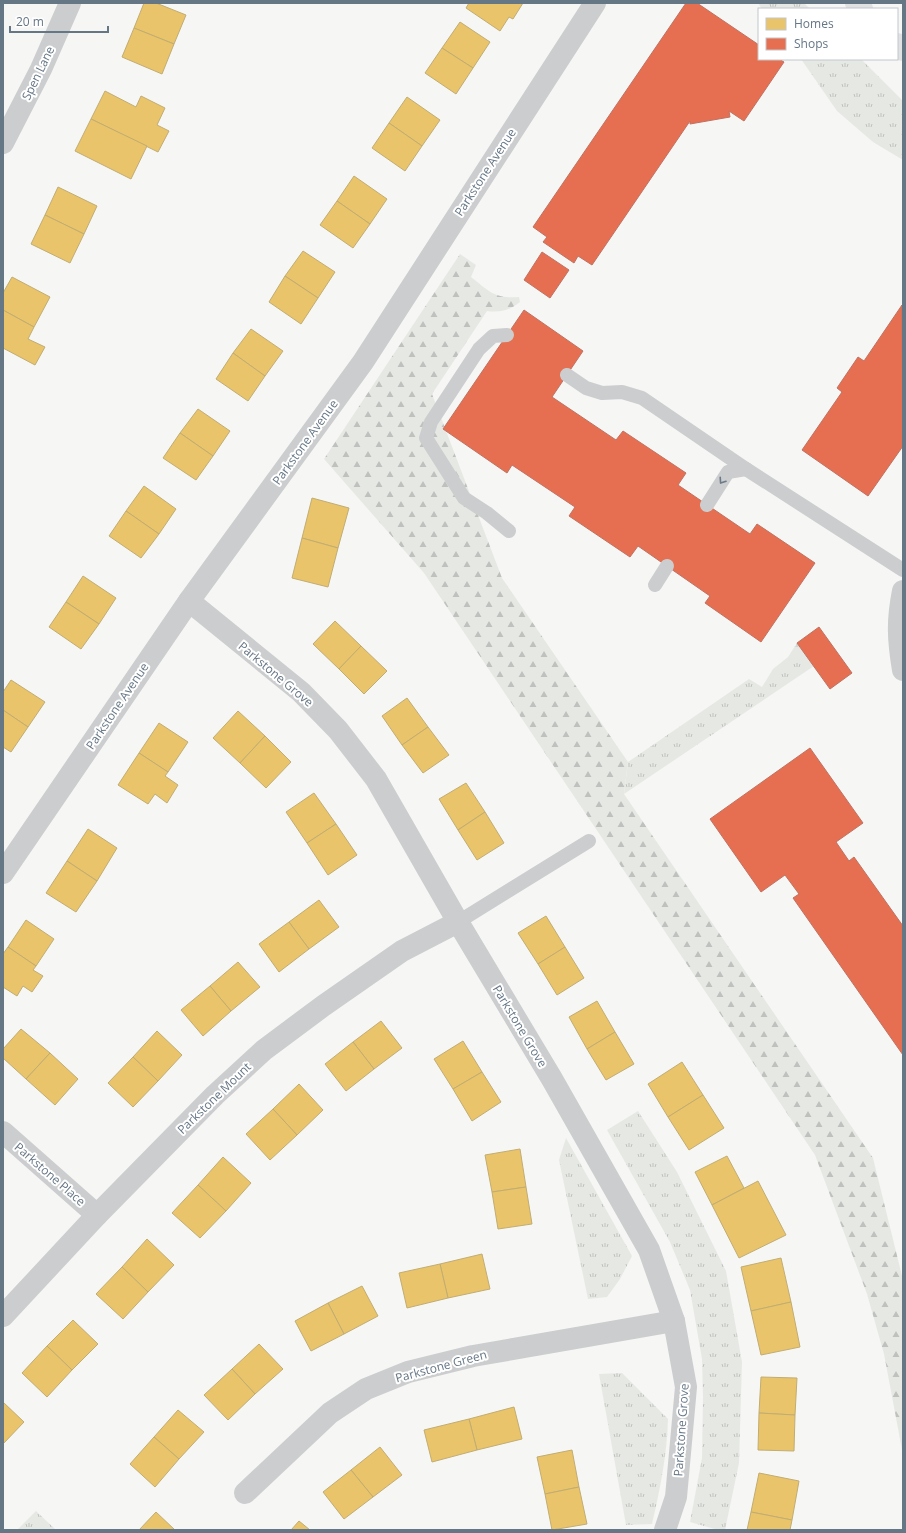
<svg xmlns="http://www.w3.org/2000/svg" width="906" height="1533" font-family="'Open Sans',sans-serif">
  <defs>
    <pattern id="grass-tufts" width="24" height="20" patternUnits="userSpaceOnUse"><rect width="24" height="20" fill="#e6e9e3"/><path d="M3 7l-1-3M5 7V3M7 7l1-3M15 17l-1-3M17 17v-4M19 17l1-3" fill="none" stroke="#bec1be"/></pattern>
    <pattern id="forest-firs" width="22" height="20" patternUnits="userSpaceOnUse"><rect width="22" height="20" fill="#e6e9e3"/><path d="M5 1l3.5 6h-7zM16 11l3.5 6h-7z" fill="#bec1be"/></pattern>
  </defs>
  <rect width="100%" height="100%" fill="#f6f6f5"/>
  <!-- grass -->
  <g fill="url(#grass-tufts)">
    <path d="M758,3h46l6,6h-48z"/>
    <path d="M801,59h60l42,42v59l-30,-18 -36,-31z"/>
    <path d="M797,643l17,23 -190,128 4,-32 121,-83 13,8 11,-18 15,-12z"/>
    <path d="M638,1111l39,61 49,99 16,91 -3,101 -14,67h-7l-28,-8 12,-64 1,-61 -1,-38 -12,-69 -20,-48 -63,-112z"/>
    <path d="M566,1138l66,118 -12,23 -13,18 -19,2 -29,-139z"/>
    <path d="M622,1373l46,46c-1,36 -8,70 -16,105l-26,1 -27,-151z"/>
    <path d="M36,1511l20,19h-39z"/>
  </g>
  <!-- forest -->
  <path fill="url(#forest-firs)" d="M460,254l16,11 -5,12c18,14 23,22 48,20l1,5c-10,8 -20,11 -33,9l-55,83 70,184 126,184 -4,32 249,364 30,122v175l-19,-101 -17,-60 -52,-139 -391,-582 -100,-114z"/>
  <!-- homes -->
  <g fill="#e9c46a" stroke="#c1ad72">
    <path d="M144,3h12l30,12 -12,29 -40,-16z"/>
    <path d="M469,3h54l-10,16 -4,-2 -9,14 -34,-23z"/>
    <path d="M460,22l30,20 -17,26 -31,-20z"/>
    <path d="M134,28l40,16 -12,30 -40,-17z"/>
    <path d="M442,48l31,20 -17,26 -31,-21z"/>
    <path d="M105,91l31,16 5,-11 24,12 -8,17 12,6 -11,21 -67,-33z"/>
    <path d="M407,97l33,23 -18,26 -33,-23z"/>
    <path d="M91,119l56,27 -16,33 -56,-28z"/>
    <path d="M389,123l33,23 -17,25 -33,-23z"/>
    <path d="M354,176l33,23 -17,25 -33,-23z"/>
    <path d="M58,187l39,19 -13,28 -39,-19z"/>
    <path d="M337,201l33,23 -17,24 -33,-23z"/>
    <path d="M45,215l39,19 -14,29 -39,-19z"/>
    <path d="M303,251l32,21 -17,26 -33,-22z"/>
    <path d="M285,276l33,22 -17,26 -32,-22z"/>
    <path d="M12,277l38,20 -16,30 -31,-17v-17z"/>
    <path d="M3,310l31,17 -6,12 17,8 -10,18 -32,-17z"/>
    <path d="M251,329l32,22 -18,25 -32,-23z"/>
    <path d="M233,353l32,23 -17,25 -32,-22z"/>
    <path d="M198,409l32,22 -17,25 -33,-23z"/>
    <path d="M180,433l33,23 -17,24 -33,-22z"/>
    <path d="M144,486l32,23 -17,25 -33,-23z"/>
    <path d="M312,498l37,10 -11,40 -36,-10z"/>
    <path d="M126,511l33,23 -18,24 -32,-22z"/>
    <path d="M302,538l36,10 -10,39 -36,-9z"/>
    <path d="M83,576l33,22 -17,26 -33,-22z"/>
    <path d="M66,602l33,22 -18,25 -32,-22z"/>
    <path d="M335,621l26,25 -22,23 -26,-25z"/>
    <path d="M361,646l26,25 -23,23 -25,-25z"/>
    <path d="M11,680l34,22 -17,25 -25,-17v-18z"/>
    <path d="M407,698l21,29 -26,18 -20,-29z"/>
    <path d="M3,710l25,17 -17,25 -8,-5z"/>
    <path d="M238,711l27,25 -25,27 -27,-25z"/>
    <path d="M159,723l29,19 -20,30 -29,-19z"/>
    <path d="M428,727l21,28 -26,18 -21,-28z"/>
    <path d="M265,736l26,26 -25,26 -26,-25z"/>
    <path d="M139,753l29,19 -3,4 13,9 -11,18 -12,-9 -7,10 -30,-19z"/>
    <path d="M466,783l19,29 -27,18 -19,-31z"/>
    <path d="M314,793l22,31 -29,19 -21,-31z"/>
    <path d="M485,812l19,31 -27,17 -19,-30z"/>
    <path d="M336,824l21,31 -29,20 -21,-32z"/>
    <path d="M88,829l29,19 -20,33 -30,-20z"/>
    <path d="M67,861l30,20 -21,31 -30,-19z"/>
    <path d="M319,900l20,27 -30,22 -20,-27z"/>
    <path d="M546,916l19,31 -27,17 -20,-31z"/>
    <path d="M26,920l28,19 -18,27 -28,-19z"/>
    <path d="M289,922l20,27 -30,23 -20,-28z"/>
    <path d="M8,947l28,19 -3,4 10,6 -11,16 -9,-6 -6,10 -14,-9v-33z"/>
    <path d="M565,947l19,31 -27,17 -19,-31z"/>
    <path d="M238,962l22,25 -29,24 -21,-25z"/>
    <path d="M210,986l21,25 -28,25 -22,-26z"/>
    <path d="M597,1001l18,31 -28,17 -18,-32z"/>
    <path d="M381,1021l21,27 -28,21 -21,-27z"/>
    <path d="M21,1029l29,24 -24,26 -23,-21v-9z"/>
    <path d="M157,1031l25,24 -24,26 -25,-24z"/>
    <path d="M615,1032l19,32 -28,16 -19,-31z"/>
    <path d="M463,1041l19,31 -29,17 -19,-30z"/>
    <path d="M353,1042l21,27 -28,22 -21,-27z"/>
    <path d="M50,1053l28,26 -23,26 -29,-26z"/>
    <path d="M133,1057l25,24 -25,26 -25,-24z"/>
    <path d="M682,1062l21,33 -35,22 -20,-33z"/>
    <path d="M482,1072l19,30 -29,19 -19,-32z"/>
    <path d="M299,1084l24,26 -26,25 -24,-26z"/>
    <path d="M703,1095l21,33 -35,22 -21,-33z"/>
    <path d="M273,1109l24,26 -27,25 -24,-26z"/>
    <path d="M520,1149l6,38 -34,5 -7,-37z"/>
    <path d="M727,1156l17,32 -32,17 -17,-33z"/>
    <path d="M223,1157l28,26 -25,28 -28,-26z"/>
    <path d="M758,1181l28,54 -47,23 -27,-53z"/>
    <path d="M198,1185l28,26 -26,27 -28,-25z"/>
    <path d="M526,1187l6,37 -34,5 -6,-37z"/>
    <path d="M147,1239l27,26 -26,27 -26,-25z"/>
    <path d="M482,1254l8,35 -42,9 -8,-34z"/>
    <path d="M781,1258l10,44 -40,9 -10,-44z"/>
    <path d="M440,1264l8,34 -41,10 -8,-35z"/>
    <path d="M122,1267l26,25 -25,27 -27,-25z"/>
    <path d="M362,1286l16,30 -34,18 -16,-31z"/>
    <path d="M791,1302l9,45 -39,8 -10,-44z"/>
    <path d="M328,1303l16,31 -33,17 -16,-30z"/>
    <path d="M73,1320l25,24 -26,26 -25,-24z"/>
    <path d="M259,1344l24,25 -28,25 -23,-25z"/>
    <path d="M47,1346l25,24 -25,27 -25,-24z"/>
    <path d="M232,1369l23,25 -27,26 -24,-25z"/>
    <path d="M761,1377l36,1 -2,37 -36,-2z"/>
    <path d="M3,1402l21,20 -21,22z"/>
    <path d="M514,1407l8,32 -45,11 -8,-31z"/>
    <path d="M178,1410l26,22 -25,27 -25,-22z"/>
    <path d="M759,1413l36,2 -1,36 -36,-1z"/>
    <path d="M469,1419l8,31 -45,12 -8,-32z"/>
    <path d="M154,1437l25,22 -24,28 -25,-23z"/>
    <path d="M380,1447l22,28 -29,22 -22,-27z"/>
    <path d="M572,1450l7,37 -34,7 -8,-37z"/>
    <path d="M351,1470l22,27 -29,22 -21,-27z"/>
    <path d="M759,1473l40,8 -7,39 -41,-8z"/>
    <path d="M579,1487l8,37 -35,6 -7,-36z"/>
    <path d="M156,1512l19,18h-36z"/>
    <path d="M751,1512l41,8 -2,10h-43z"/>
    <path d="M299,1521l11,9h-19z"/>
  </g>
  <!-- shops -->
  <g fill="#e76f51" stroke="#c07161">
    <path d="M686,3h11l62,42v14h20l5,3 -40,59 -15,-10 1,6 -40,7v-3l-98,144 -14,-9 -4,7 -31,-21 4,-5 -14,-10z"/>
    <path d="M542,252l27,18 -19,28 -26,-18z"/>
    <path d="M902,305l1,141 -35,50 -66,-46 40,-58 -5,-4 21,-31 6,4z"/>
    <path d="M524,310l59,41 -31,46 64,43 7,-9 63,42 -8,12 72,49 7,-10 58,39 -54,79 -56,-39 5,-7 -72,-50 -8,11 -61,-41 6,-9 -63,-42 -5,8 -64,-44z"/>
    <path d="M819,627l33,46 -22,16 -33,-46z"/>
    <path d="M810,748l53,75 -27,19 13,19 5,-4 49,69v129l-110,-157 6,-4 -14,-19 -24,17 -51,-73z"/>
  </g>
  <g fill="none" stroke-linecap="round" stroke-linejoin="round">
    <!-- service -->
    <g stroke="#cccdce" stroke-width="14">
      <path d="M507,335l-14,1 -14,13 -48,73 -5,16 38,60 23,15 22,18"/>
      <path d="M567,375l19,13 16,5 20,-1 20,6 104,71 157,101"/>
      <path d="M707,505l21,-33 18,-3"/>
      <path d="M655,585l12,-19"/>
      <path d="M458,922l131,-81"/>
    </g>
    <!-- minor -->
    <g stroke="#cccdce" stroke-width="22">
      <path d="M3,143l38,-74 29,-66"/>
      <path d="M903,591c-6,30 -5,49 0,79"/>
      <path d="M189,601l112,91 37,38 38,49 82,143 94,157 97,171 25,71 12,66 -10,110 -11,33"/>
      <path d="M3,873l186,-272 174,-239 232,-359"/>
      <path d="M3,1132l94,83"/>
      <path d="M3,1316l94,-101 118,-120 49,-45 59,-44 79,-55 56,-29"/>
      <path d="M245,1493l85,-80 36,-24 42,-17 65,-16 201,-35"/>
    </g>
    <!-- trunk -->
    <g stroke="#e0e1e1" stroke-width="22">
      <path d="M856,3l6,6"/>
      <path d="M897,44l6,6"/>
    </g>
  </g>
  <!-- one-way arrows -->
  <defs><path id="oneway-chevron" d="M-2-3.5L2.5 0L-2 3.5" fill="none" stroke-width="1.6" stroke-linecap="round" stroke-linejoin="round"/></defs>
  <use stroke="#6a7a89" href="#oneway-chevron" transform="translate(722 481) rotate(124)"/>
  <g text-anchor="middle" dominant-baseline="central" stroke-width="4" stroke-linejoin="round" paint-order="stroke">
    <!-- street labels -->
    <g font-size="12" fill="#657685" stroke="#fff">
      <text transform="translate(38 73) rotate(-64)">Spen Lane</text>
      <text transform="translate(485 172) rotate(-57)">Parkstone Avenue</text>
      <text transform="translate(305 442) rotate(-54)">Parkstone Avenue</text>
      <text transform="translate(276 674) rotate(40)">Parkstone Grove</text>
      <text transform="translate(117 706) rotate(-56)">Parkstone Avenue</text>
      <text transform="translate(520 1026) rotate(59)">Parkstone Grove</text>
      <text transform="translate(214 1098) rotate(-44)">Parkstone Mount</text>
      <text transform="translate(50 1174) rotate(41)">Parkstone Place</text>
      <text transform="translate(441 1366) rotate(-15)">Parkstone Green</text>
      <text transform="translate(681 1430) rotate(-86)">Parkstone Grove</text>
    </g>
  </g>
  <!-- border -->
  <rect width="906" height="1533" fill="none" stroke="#657685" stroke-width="8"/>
  <!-- legend -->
  <rect x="758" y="8" width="140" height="52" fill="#ffffff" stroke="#c1c8ce"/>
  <rect x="766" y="18" width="20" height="12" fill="#e9c46a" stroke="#c1c8ce"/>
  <text x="794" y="28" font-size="12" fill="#657685">Homes</text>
  <rect x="766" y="38" width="20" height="12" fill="#e76f51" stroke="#c1c8ce"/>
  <text x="794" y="48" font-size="12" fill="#657685">Shops</text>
  <!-- scale -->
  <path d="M10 26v6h98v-6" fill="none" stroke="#657685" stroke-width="2"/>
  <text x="16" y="26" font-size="12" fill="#657685" stroke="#ffffff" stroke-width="3" paint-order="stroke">20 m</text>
</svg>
